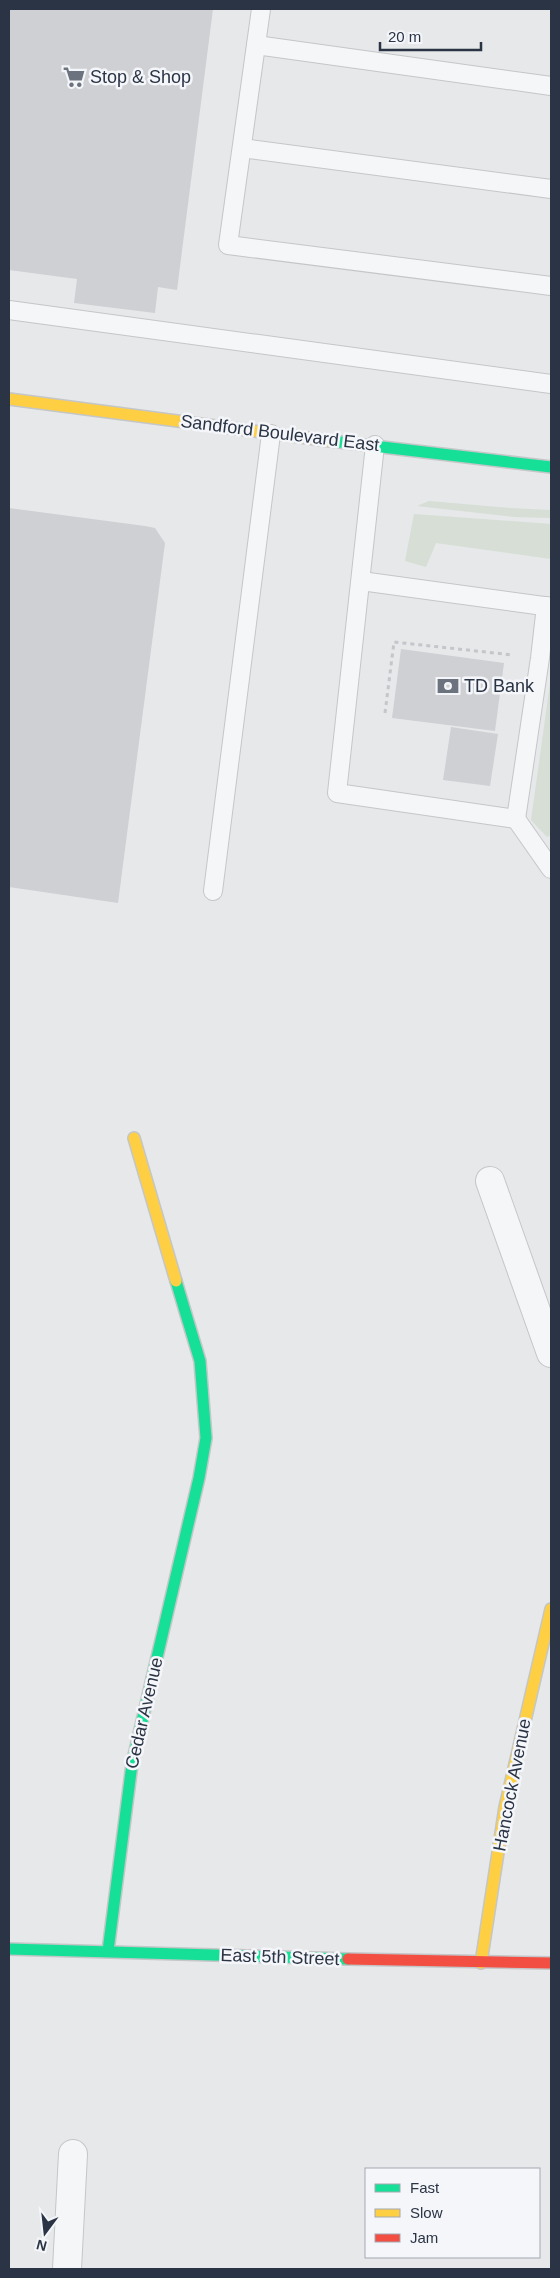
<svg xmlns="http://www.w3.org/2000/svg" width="560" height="2278" font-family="Arial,sans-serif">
  <rect width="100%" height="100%" fill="#e6e8ea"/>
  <!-- green -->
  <g fill="#d6ded6">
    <path d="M429,501l81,7 41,2v8l-37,-1 -97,-11z"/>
    <path d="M414,514l137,10v35l-115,-16 -10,24 -21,-6z"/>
    <path d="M551,676v159l-4,2 -16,-17z"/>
  </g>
  <!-- building -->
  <g fill="#ced0d3">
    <path d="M9,9h204l-36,281 -19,-3 -3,26 -81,-10 3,-24 -68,-9z"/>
    <path d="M9,508l136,18 10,2 10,15 -47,360 -109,-16z"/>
    <path d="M401,649l103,14 -9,68 -103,-13z"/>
    <path d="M451,727l47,7 -8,52 -47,-6z"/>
  </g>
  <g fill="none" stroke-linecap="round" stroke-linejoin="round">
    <!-- lane casing -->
    <g stroke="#c4c6c8" stroke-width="20">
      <g id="lane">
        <path d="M261,9l-33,236 323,41"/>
        <path d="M256,45l295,41"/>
        <path d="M242,148l309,41"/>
        <path d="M9,310l542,74"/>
        <path d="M375,445l-38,348 179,26 35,50"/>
        <path d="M361,581l190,26"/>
        <path d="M516,819l24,-161 6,-52"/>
        <path d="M213,891l58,-457"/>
      </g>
    </g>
    <!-- street casing -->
    <g stroke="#c4c6c8" stroke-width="30">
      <g id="street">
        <path d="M490,1181l61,172"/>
        <path d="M67,2269l6,-115"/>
      </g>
    </g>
    <!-- fast casing -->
    <g stroke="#c4c6c8" stroke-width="14">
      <g id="fast">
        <path d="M331,441l220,26"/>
        <path d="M9,1949l339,10"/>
        <path d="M108,1951l24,-187 67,-286 7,-40 -6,-77 -24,-80"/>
      </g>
    </g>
    <!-- slow casing -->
    <g stroke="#c4c6c8" stroke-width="14">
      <g id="slow">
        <path d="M9,399l322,42"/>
        <path d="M134,1138l42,143"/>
        <path d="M481,1963l24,-156 46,-198"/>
      </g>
    </g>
    <!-- jam casing -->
    <g stroke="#c4c6c8" stroke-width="14">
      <path id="jam" d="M348,1959l203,4"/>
    </g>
    <!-- path -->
    <path stroke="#c5c6ca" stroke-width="3" stroke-dasharray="4 4" stroke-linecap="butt" d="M385,713l9,-71 119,13"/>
    <!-- lane -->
    <use href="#lane" stroke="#f5f6f7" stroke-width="18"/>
    <!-- street -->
    <use href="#street" stroke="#f5f6f7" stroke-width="28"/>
    <!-- fast -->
    <use href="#fast" stroke="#16e098" stroke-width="11"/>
    <!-- slow -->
    <use href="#slow" stroke="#ffcf43" stroke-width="11"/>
    <!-- jam -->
    <use href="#jam" stroke="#f24e42" stroke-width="11"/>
  </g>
  <!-- icons -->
  <defs>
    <g id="supermarket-bare" transform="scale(1.725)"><path d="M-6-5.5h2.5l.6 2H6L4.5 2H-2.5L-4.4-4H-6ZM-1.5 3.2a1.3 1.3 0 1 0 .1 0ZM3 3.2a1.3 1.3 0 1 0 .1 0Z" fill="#6c737f" stroke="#f4f6f9" stroke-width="2.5" paint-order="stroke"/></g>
    <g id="bank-bare" transform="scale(1.725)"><path d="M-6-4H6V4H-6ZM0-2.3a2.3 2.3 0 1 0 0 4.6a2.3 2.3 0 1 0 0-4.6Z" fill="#6c737f" stroke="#f4f6f9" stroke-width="2.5" paint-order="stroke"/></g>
  </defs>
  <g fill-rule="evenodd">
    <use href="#supermarket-bare" x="74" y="77"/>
    <use href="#bank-bare" x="448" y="686"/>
  </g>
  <g text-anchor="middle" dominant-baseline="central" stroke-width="5" stroke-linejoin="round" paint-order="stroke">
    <!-- poi labels -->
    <g font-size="18" fill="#2b3445" stroke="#f4f6f9" text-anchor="start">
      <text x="90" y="77">Stop &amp; Shop</text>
      <text x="464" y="686">TD Bank</text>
    </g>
    <!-- street labels -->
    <g font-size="18" fill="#2b3445" stroke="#f4f6f9">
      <text transform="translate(280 433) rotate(7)">Sandford Boulevard East</text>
      <text transform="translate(144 1713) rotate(-77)">Cedar Avenue</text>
      <text transform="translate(512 1785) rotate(-79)">Hancock Avenue</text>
      <text transform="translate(280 1957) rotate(2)">East 5th Street</text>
    </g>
  </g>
  <!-- border -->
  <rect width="560" height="2278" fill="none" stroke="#2b3445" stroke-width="20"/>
  <!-- legend -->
  <rect x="365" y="2168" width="175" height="90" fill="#f4f6f9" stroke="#a4a8b1"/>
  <rect x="375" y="2184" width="25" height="8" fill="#16e098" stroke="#a4a8b1"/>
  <text x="410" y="2193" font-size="15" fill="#2b3445">Fast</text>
  <rect x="375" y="2209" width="25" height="8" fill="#ffcf43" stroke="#a4a8b1"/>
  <text x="410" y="2218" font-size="15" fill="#2b3445">Slow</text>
  <rect x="375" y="2234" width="25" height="8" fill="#f24e42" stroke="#a4a8b1"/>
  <text x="410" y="2243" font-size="15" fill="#2b3445">Jam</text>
  <!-- north arrow -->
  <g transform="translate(45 2233) rotate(195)" stroke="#f4f6f9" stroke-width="4" paint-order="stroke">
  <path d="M0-4L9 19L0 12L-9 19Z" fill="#2b3445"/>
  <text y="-8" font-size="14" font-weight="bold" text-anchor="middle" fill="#2b3445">N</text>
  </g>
  <!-- scale -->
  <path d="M380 42v8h101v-8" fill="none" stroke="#2b3445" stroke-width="2.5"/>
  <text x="388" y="42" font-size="15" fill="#2b3445" stroke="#f4f6f9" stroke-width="4" paint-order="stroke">20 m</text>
</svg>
